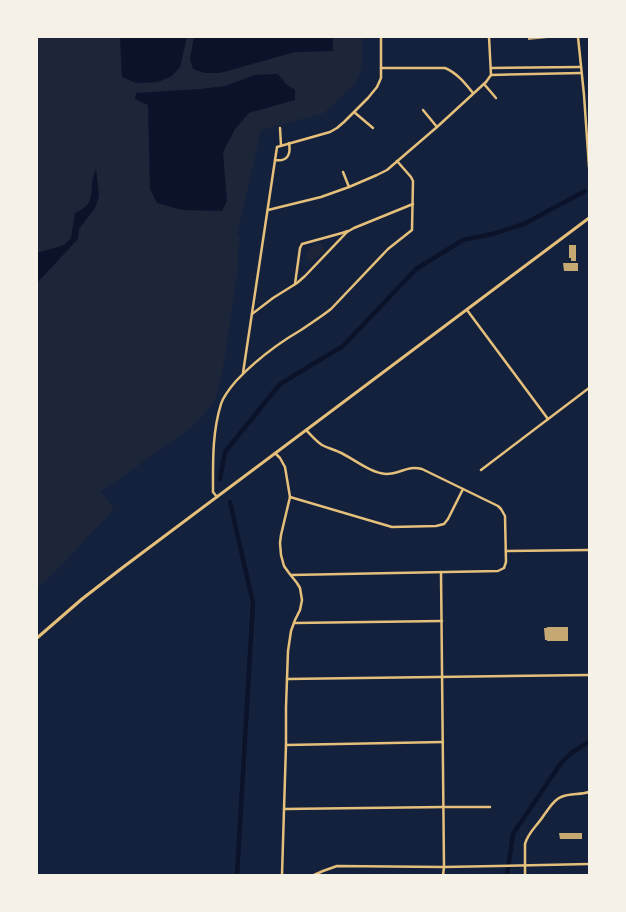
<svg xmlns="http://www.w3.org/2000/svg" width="626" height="912" font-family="'Noto Sans',sans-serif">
  <rect width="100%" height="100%" fill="#14213d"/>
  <!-- green -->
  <g fill="#1d2539">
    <path d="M37,37h325v27l-3,12 -4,8 -17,16 -14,13 -63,17 -24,106 3,1c-2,12 -2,24 -3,37l-15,101 -8,27 -17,21 -96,69 13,17 -58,62 -19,17z"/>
    <path d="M322,243l3,8 -14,11 -5,-4 4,-11z"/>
  </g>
  <!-- water -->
  <g fill="#0b132b">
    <path d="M120,37h67l-7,30 -8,9 -14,6 -22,1 -14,-6z"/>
    <path d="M194,37h139v14l-38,1 -75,21h-15l-12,-4 -3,-10z"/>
    <path d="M278,74l8,10 9,6v10l-46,13 -14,16 -12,23 4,49 -5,10 -40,-1 -25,-7 -7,-14 -2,-84 -13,-6 1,-6 64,-4 25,-3 30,-11z"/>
    <path d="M96,168l3,28 -4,12 -16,21 -1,10 -41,44v-30l27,-8 7,-7 4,-25c16,-8 16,-12 17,-29 0,-5 3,-11 4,-16z"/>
  </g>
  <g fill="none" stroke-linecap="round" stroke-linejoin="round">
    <!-- canal -->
    <g stroke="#0b132b" stroke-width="4.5">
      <path d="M220,479l5,-27 55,-68 63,-38 73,-77 47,-29 29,-6 32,-10 61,-33"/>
      <path d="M230,502l23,101 -16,272"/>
      <path d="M507,875l6,-41 48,-71 10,-10 18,-11"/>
    </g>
  </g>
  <!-- building -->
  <g fill="#c6a872">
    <path d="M528,37h20v1l-20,2z"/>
    <path d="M569,245h7v16h-5v-3h-2z"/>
    <path d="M563,263h15v8h-14z"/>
    <path d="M547,627h21v14h-21v-1h-2l-1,-12h3z"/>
    <path d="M559,833h23v6h-22z"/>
  </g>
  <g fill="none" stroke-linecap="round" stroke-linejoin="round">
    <!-- minor -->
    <g stroke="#e5c07b" stroke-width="2.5">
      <path d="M578,37l6,58 5,72"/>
      <path d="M381,68h64c12,5 20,15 28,25"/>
      <path d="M491,68l90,-1"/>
      <path d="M491,75l90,-2"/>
      <path d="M484,84l12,14"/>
      <path d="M423,110l14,17"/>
      <path d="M354,112l19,16"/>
      <path d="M280,128l1,17"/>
      <path d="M275,160c13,2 16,-6 14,-17"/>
      <path d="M343,172l6,15"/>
      <path d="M268,210l53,-13 28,-10 28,-12 10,-5 50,-43 49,-45 5,-7 -2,-38"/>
      <path d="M295,284l5,-36 2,-4 40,-11 6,-2"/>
      <path d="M467,310l81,109"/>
      <path d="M252,314l21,-16 24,-15 8,-7 42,-44 7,-4 59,-24"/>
      <path d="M243,373l34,-226 53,-15 7,-4 7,-6 24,-24 9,-11 4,-9v-41"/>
      <path d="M275,453l5,5 5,9 5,30 -9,38 -1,8 1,12 3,11 5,7 8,10 3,5 2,12 -2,10 -5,10 -4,11 -3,20 -2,56v38l-4,130"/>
      <path d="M481,470l108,-82"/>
      <path d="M217,497l-4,-5c0,-29 -1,-59 8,-88 3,-9 9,-16 15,-23 19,-20 41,-37 65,-51 10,-7 20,-13 30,-21l57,-60 24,-19 1,-49 -2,-4 -14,-16"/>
      <path d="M290,497l102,30 44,-1 8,-2 4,-5 15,-30"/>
      <path d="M506,551l83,-1"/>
      <path d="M441,572l3,295 -1,8"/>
      <path d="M291,575l207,-4 6,-3 2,-6 -1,-46 -4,-7 -3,-3 -76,-37c-15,-4 -21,5 -36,5 -16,-1 -33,-16 -47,-22 -6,-3 -12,-4 -17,-7 -6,-4 -11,-10 -16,-15"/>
      <path d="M294,623l148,-2"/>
      <path d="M287,679l302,-4"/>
      <path d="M286,745l157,-3"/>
      <path d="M284,809l160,-2h46"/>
      <path d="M314,875l9,-4 14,-5 107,1 145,-3"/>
      <path d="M525,875v-31c3,-12 13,-19 19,-29 5,-6 9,-15 17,-18 9,-4 19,-2 28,-5"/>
    </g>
    <!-- tertiary -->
    <path stroke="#e5c07b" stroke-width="3" d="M37,638l45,-39 40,-31 467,-350"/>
  </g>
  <!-- border -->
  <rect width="626" height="912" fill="none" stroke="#f6f1e7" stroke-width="76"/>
</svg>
